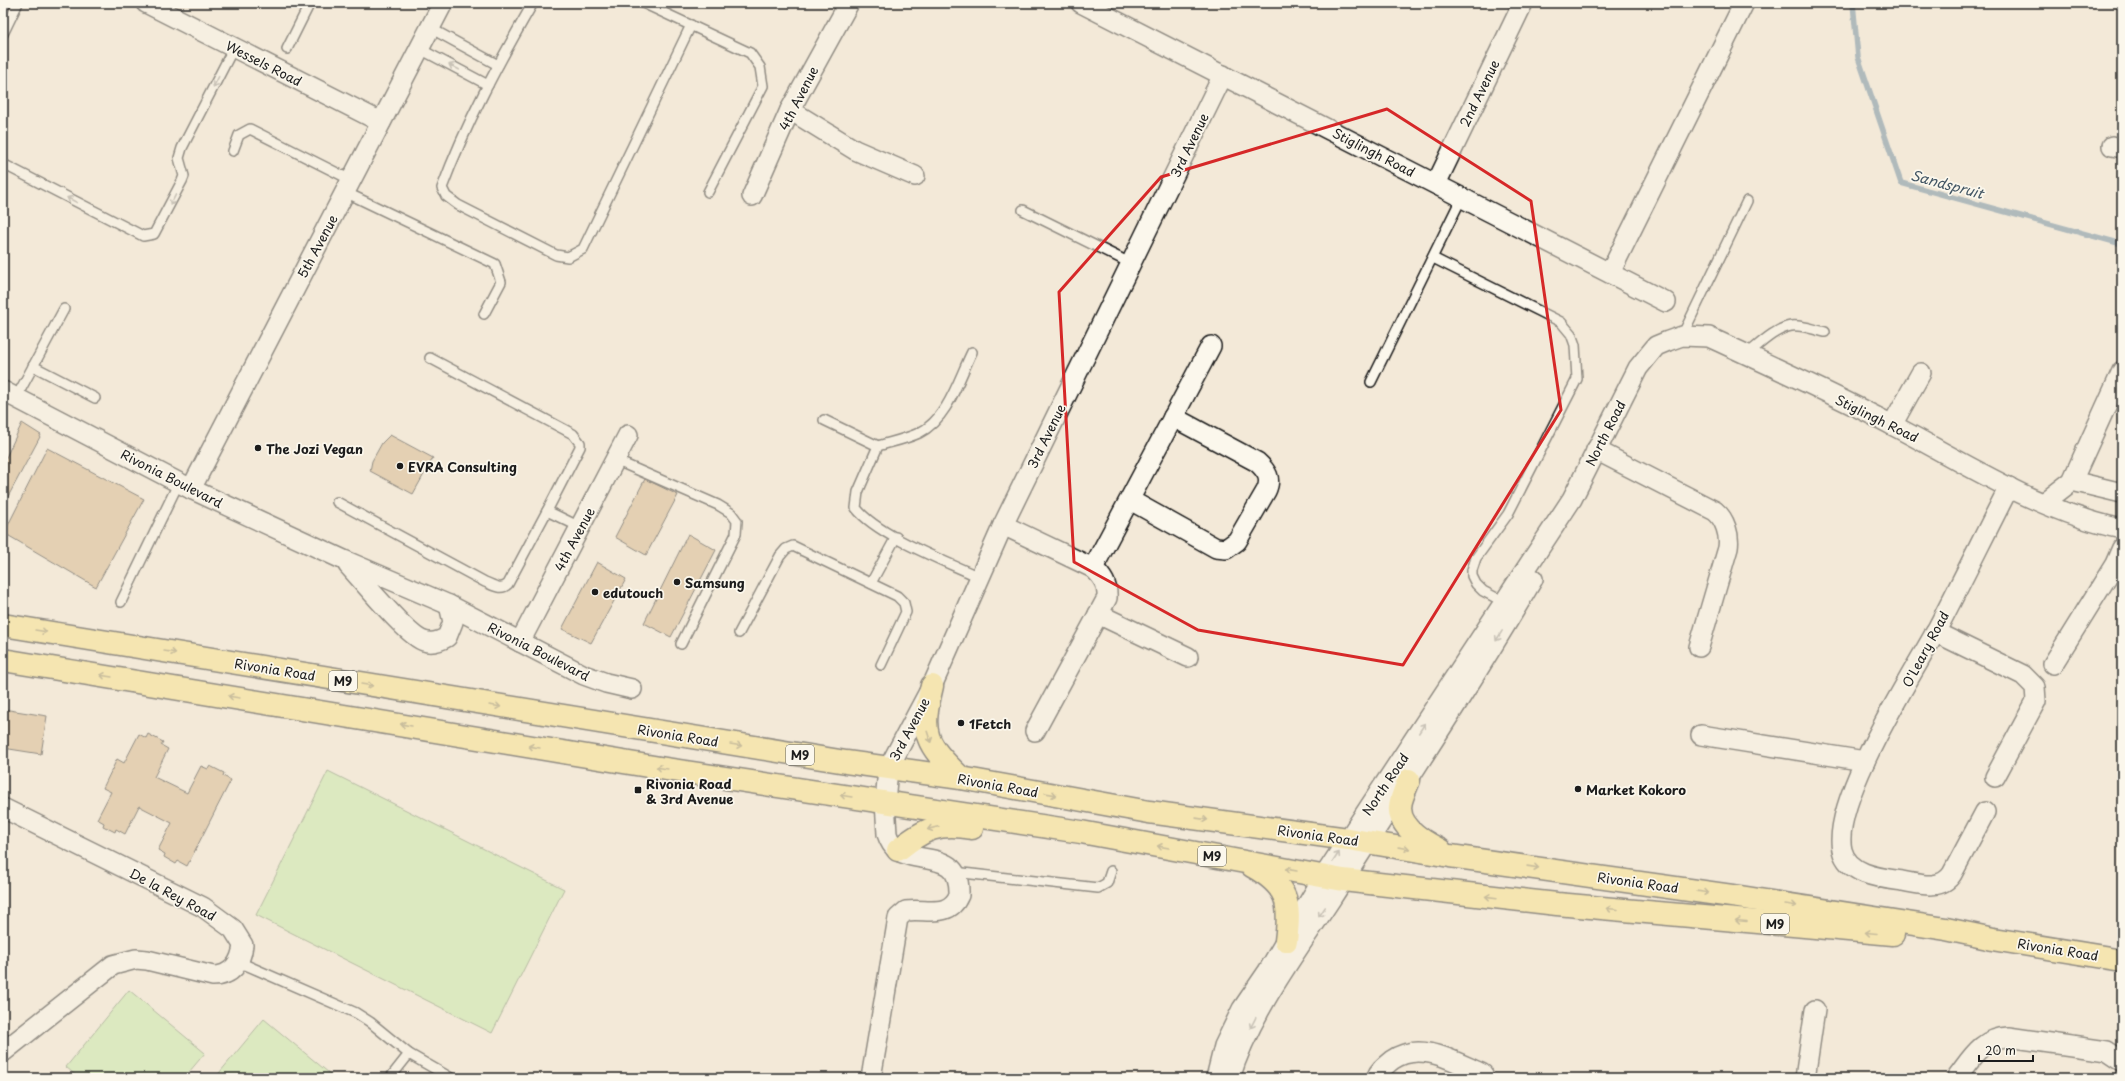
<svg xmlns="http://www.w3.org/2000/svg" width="2125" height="1081" font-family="'Playpen Sans',sans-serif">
  <rect width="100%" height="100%" fill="#f3e9d8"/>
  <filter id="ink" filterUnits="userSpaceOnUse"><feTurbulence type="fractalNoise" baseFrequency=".025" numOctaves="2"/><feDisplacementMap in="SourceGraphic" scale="8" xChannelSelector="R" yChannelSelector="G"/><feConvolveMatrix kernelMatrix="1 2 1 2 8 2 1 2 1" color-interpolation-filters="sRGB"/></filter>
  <g filter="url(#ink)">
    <!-- green -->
    <g fill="#c1e8a3" stroke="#6e8260">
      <path d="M328,771l236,118 -72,144 -236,-118z"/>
      <path d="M129,990l76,63 -21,25h-105l-13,-11z"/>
      <path d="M264,1019l71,59h-120z"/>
    </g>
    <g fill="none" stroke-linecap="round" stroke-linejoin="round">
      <!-- stream -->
      <path stroke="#5f8098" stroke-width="5.5" d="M1853,3l5,54 43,126 221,61"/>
    </g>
    <!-- building -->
    <g fill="#d2b286" stroke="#1c1c1c">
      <path d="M22,423l19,12 -38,71v-42z"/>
      <path d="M390,435l43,23 -20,36 -43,-23 2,-10 10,-18z"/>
      <path d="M47,448l97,51 -48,88 -92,-54z"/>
      <path d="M645,479l33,16 -32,60 -31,-18z"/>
      <path d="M688,534l28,16 -45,87 -27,-14z"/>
      <path d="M597,562l29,17 -35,64 -29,-14z"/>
      <path d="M3,709l44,7 -6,38 -38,-6z"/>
      <path d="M139,734l7,4 2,-4 15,8 -2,3 7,4 -14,28 33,16 14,-27 7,3 2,-3 14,7 -1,3 8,4 -44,86 -9,-5 -2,3 -12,-7 1,-3 -7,-4 14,-27 -33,-17 -14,28 -9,-5 -1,3 -12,-6 1,-3 -7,-4 14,-27 -8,-4 14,-29 7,4z"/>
    </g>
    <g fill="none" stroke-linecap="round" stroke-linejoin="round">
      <!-- service casing -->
      <g stroke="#1c1c1c" stroke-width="12">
        <g id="service">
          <path d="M533,3c-34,59 -67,120 -91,185l4,8 12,9 98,50 12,2 15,-8 108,-224"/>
          <path d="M643,3l107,50 10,14 3,19 -55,106"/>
          <path d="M430,28l68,37"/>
          <path d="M3,34l15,-31"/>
          <path d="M287,49l23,-46"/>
          <path d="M420,49l68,36"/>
          <path d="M233,151l6,-16 11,-6 101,51"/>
          <path d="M3,164l140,72 11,-2 28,-53 2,-5 -5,-18 3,-10 52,-101"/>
          <path d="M345,192l150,72 6,18 -17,32"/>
          <path d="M1023,210l107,53"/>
          <path d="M1433,258l128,64 10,12 4,11 2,34 -69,135 -32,44 -4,12v6l4,8 7,7 21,11"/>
          <path d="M1682,336l65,-135"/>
          <path d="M972,352c-13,26 -24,67 -53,81 -13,6 -28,9 -41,13l-20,46 -2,16c22,28 89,53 123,69"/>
          <path d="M1746,355c13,-10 28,-26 45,-29 10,-2 23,4 34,6"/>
          <path d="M430,358l143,76 7,9v4l-33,64 33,16"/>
          <path d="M33,366l62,32"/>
          <path d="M1371,382l91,-185"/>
          <path d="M16,398l48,-89"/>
          <path d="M824,420l54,26"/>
          <path d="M615,460l103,45 13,8 6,8 -1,13 -55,110"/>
          <path d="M337,502l148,80c8,3 16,9 23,2l39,-73"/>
          <path d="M871,583l25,-46"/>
          <path d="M121,602l58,-120"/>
          <path d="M739,633l41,-77 6,-7 7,-3 104,50 7,7 2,9 -25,53"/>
          <path d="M954,872l144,16 9,-5 4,-12"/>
          <path d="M239,962l117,51 14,9 39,32 42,24"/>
          <path d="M390,1078l19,-24"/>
        </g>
      </g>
      <!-- minor casing -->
      <g stroke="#1c1c1c" stroke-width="22">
        <g id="minor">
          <path d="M146,3l235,119"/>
          <path d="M1081,3l585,299"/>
          <path d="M790,110l65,40 60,26"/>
          <path d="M2112,146l10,2"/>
          <path d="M1436,184l87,-181"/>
          <path d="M752,196l38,-86 59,-107"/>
          <path d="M1610,273l134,-270"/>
          <path d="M3,391l188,98 153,71 105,45 135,70 22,8 26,6"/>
          <path d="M1892,425l29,-52"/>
          <path d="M1596,450l119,61c10,8 15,24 13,37l-29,99"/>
          <path d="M2072,481l50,12"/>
          <path d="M191,489l252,-486"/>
          <path d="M1130,500l86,48 10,1 11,-8 29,-50c6,-12 1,-20 -9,-29l-84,-45"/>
          <path d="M2045,502l27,-21 50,-110"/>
          <path d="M1003,525l90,43c10,9 15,17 14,30l-72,133"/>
          <path d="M348,565c14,15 60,72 76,76 8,3 16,0 23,-4l6,-15 -4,-17"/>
          <path d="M1093,568l118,-222"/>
          <path d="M1098,614l90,43"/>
          <path d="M1935,632l88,43 12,12 1,14 -41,76"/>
          <path d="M520,642l108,-207"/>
          <path d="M2053,664l62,-100 7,-16"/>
          <path d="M1701,735l164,26"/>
          <path d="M3,808l200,99 30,22 10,16c-2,18 -11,31 -30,31l-66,-16 -11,-1 -23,6 -110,87"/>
          <path d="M1985,812l-33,62c-11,17 -33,10 -50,7 -21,-3 -54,-6 -60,-31 -11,-48 68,-172 93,-217 25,-48 49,-97 74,-146"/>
          <path d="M871,1078l27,-160 8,-7c20,-3 43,8 53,-16 2,-46 -40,-30 -62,-45 -5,-4 -8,-10 -10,-16l-2,-32 3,-33 44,-83 71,-161 220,-450"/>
          <path d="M1216,1078l8,-32 18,-37 26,-38 56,-95 248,-377 66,-131 18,-22 12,-5 14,-5 27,1c62,29 125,57 185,89 73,38 146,86 228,103"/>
          <path d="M1230,1078c19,-63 65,-124 101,-179 68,-106 138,-211 202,-320"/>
          <path d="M1376,1078c3,-8 10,-13 16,-18 29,-20 63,2 91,14"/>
          <path d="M1805,1078l10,-68"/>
          <path d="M1956,1078c15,-19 25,-40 52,-41l99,14 15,10"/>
        </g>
      </g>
      <!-- primary casing -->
      <g stroke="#1c1c1c" stroke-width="25">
        <g id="primary">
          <path d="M3,625l843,137 115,16 188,34 199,27 102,17 289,41 207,32 47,10 129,21"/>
          <path d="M3,660l663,109 415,63 262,48 214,24 336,30"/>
          <path d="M932,686c-12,49 -7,57 29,92"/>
          <path d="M1409,780c-3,7 -6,14 -8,21 -7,24 21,40 39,49"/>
          <path d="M898,850c26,-21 40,-28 74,-22"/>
          <path d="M1252,866c36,20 39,36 34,75"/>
        </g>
      </g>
      <!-- service -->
      <use href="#service" stroke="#fbf7ec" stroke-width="9"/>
      <!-- minor -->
      <use href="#minor" stroke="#fbf7ec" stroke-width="19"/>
      <!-- primary -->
      <use href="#primary" stroke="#f9e181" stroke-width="22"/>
    </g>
    <!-- one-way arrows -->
    <defs><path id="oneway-shaft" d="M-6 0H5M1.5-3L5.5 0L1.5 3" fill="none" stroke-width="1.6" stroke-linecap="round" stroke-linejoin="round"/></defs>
    <g stroke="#97948e">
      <use href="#oneway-shaft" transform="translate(454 67) rotate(-152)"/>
      <use href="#oneway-shaft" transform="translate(216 82) rotate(117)"/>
      <use href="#oneway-shaft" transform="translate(72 200) rotate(-153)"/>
      <use href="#oneway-shaft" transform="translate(173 200) rotate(117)"/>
      <use href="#oneway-shaft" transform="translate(1499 636) rotate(122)"/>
      <use href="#oneway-shaft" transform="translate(1422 728) rotate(-57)"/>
      <use href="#oneway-shaft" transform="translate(1336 857) rotate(-57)"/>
      <use href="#oneway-shaft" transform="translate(1322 912) rotate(123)"/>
      <use href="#oneway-shaft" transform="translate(1253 1023) rotate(117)"/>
    </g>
    <g stroke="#968854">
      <use href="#oneway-shaft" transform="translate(41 631) rotate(9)"/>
      <use href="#oneway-shaft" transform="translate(170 652) rotate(9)"/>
      <use href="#oneway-shaft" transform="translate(106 676) rotate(-171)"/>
      <use href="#oneway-shaft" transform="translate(367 685) rotate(9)"/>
      <use href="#oneway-shaft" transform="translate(234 697) rotate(-171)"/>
      <use href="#oneway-shaft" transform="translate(495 706) rotate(9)"/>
      <use href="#oneway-shaft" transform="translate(406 725) rotate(-170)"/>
      <use href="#oneway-shaft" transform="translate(929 737) rotate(72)"/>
      <use href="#oneway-shaft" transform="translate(736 745) rotate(9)"/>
      <use href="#oneway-shaft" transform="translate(534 747) rotate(-170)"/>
      <use href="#oneway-shaft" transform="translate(662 768) rotate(-171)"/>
      <use href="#oneway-shaft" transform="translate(1051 794) rotate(10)"/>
      <use href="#oneway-shaft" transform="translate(846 796) rotate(-171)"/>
      <use href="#oneway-shaft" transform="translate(1202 819) rotate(8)"/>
      <use href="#oneway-shaft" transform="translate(933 828) rotate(165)"/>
      <use href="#oneway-shaft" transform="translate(1163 847) rotate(-170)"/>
      <use href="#oneway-shaft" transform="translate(1404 848) rotate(9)"/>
      <use href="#oneway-shaft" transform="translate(1533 867) rotate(8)"/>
      <use href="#oneway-shaft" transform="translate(1291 870) rotate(-170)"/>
      <use href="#oneway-shaft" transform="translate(1703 892) rotate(8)"/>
      <use href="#oneway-shaft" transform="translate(1491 897) rotate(-173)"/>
      <use href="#oneway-shaft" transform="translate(1791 905) rotate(9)"/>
      <use href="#oneway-shaft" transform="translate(1612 909) rotate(-175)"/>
      <use href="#oneway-shaft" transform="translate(1741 921) rotate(-175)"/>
      <use href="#oneway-shaft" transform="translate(1871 933) rotate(-175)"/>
    </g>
  </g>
  <!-- marked area -->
  <path d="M0 0H2125V1081H0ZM1387,109l144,92 30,209 -158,255 -205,-35 -124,-68 -15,-270 102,-115z" fill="#f3e9d8" fill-opacity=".55" fill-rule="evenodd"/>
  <path fill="none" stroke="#d62828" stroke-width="3" stroke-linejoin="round" d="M1387,109l144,92 30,209 -158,255 -205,-35 -124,-68 -15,-270 102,-115z"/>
  <!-- markers -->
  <g fill="#1c1c1c" stroke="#fbf7ec" stroke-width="1.5">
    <circle cx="258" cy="448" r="4"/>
    <circle cx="400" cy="466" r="4"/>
    <circle cx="677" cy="582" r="4"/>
    <circle cx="595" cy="592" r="4"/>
    <circle cx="961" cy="723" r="4"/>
    <circle cx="1578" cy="789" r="4"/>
    <rect x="634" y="786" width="8" height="8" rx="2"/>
  </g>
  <g text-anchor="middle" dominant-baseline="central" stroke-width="3.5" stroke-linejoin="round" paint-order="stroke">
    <!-- shield labels -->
    <g fill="#fbf7ec" stroke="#5f5e5a" stroke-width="1">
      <rect x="329" y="671" width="28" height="20" rx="3"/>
      <rect x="786" y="745" width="28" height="20" rx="3"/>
      <rect x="1198" y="846" width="28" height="20" rx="3"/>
      <rect x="1761" y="914" width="28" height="20" rx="3"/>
    </g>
    <g font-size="12" font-weight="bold" fill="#1c1c1c">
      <text x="343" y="681">M9</text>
      <text x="800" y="755">M9</text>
      <text x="1212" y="856">M9</text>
      <text x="1775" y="924">M9</text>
    </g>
    <!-- street labels -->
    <g font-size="13" fill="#1c1c1c" stroke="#fbf7ec">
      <text transform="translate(264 63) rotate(27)">Wessels Road</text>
      <text transform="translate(1479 93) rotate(-64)">2nd Avenue</text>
      <text transform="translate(798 98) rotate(-63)">4th Avenue</text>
      <text transform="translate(1189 145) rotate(-64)">3rd Avenue</text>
      <text transform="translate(1374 152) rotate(27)">Stiglingh Road</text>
      <text transform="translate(317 246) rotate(-62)">5th Avenue</text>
      <text transform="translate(1877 418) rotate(26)">Stiglingh Road</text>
      <text transform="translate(1605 433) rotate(-63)">North Road</text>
      <text transform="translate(1046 436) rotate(-64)">3rd Avenue</text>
      <text transform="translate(172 478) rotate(27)">Rivonia Boulevard</text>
      <text transform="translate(574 539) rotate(-62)">4th Avenue</text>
      <text transform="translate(1925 649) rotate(-62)">O'Leary Road</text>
      <text transform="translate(539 651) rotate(27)">Rivonia Boulevard</text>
      <text transform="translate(275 669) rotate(9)">Rivonia Road</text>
      <text transform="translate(909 729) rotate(-62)">3rd Avenue</text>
      <text transform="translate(678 735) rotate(9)">Rivonia Road</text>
      <text transform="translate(1385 784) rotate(-56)">North Road</text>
      <text transform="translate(998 785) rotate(10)">Rivonia Road</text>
      <text transform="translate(1318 835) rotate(8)">Rivonia Road</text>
      <text transform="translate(1638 882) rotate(8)">Rivonia Road</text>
      <text transform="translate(173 894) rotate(28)">De la Rey Road</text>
      <text transform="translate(2058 949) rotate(9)">Rivonia Road</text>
    </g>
    <!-- poi labels -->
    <g font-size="13" font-weight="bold" fill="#1c1c1c" stroke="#fbf7ec" text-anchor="start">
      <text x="266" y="448">The Jozi Vegan</text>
      <text x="408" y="466">EVRA Consulting</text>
      <text x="685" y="582">Samsung</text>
      <text x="603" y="592">edutouch</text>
      <text x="969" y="723">1Fetch</text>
      <text x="646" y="783">Rivonia Road<tspan x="646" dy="15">&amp; 3rd Avenue</tspan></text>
      <text x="1586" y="789">Market Kokoro</text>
    </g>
    <!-- water labels -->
    <g font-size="14" font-style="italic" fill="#435664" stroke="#fbf7ec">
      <text transform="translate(1947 184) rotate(15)">Sandspruit</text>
    </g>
  </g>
  <!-- margin -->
  <rect width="2125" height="1081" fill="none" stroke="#fbf7ec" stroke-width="16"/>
  <rect x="8" y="8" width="2109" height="1065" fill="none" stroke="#1c1c1c" stroke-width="1.5" filter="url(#ink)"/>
  <!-- scale -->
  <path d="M1979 1055v6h54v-6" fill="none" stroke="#1c1c1c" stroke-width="2"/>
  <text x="1985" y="1055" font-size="12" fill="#1c1c1c" stroke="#fbf7ec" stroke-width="3" paint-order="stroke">20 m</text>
</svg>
